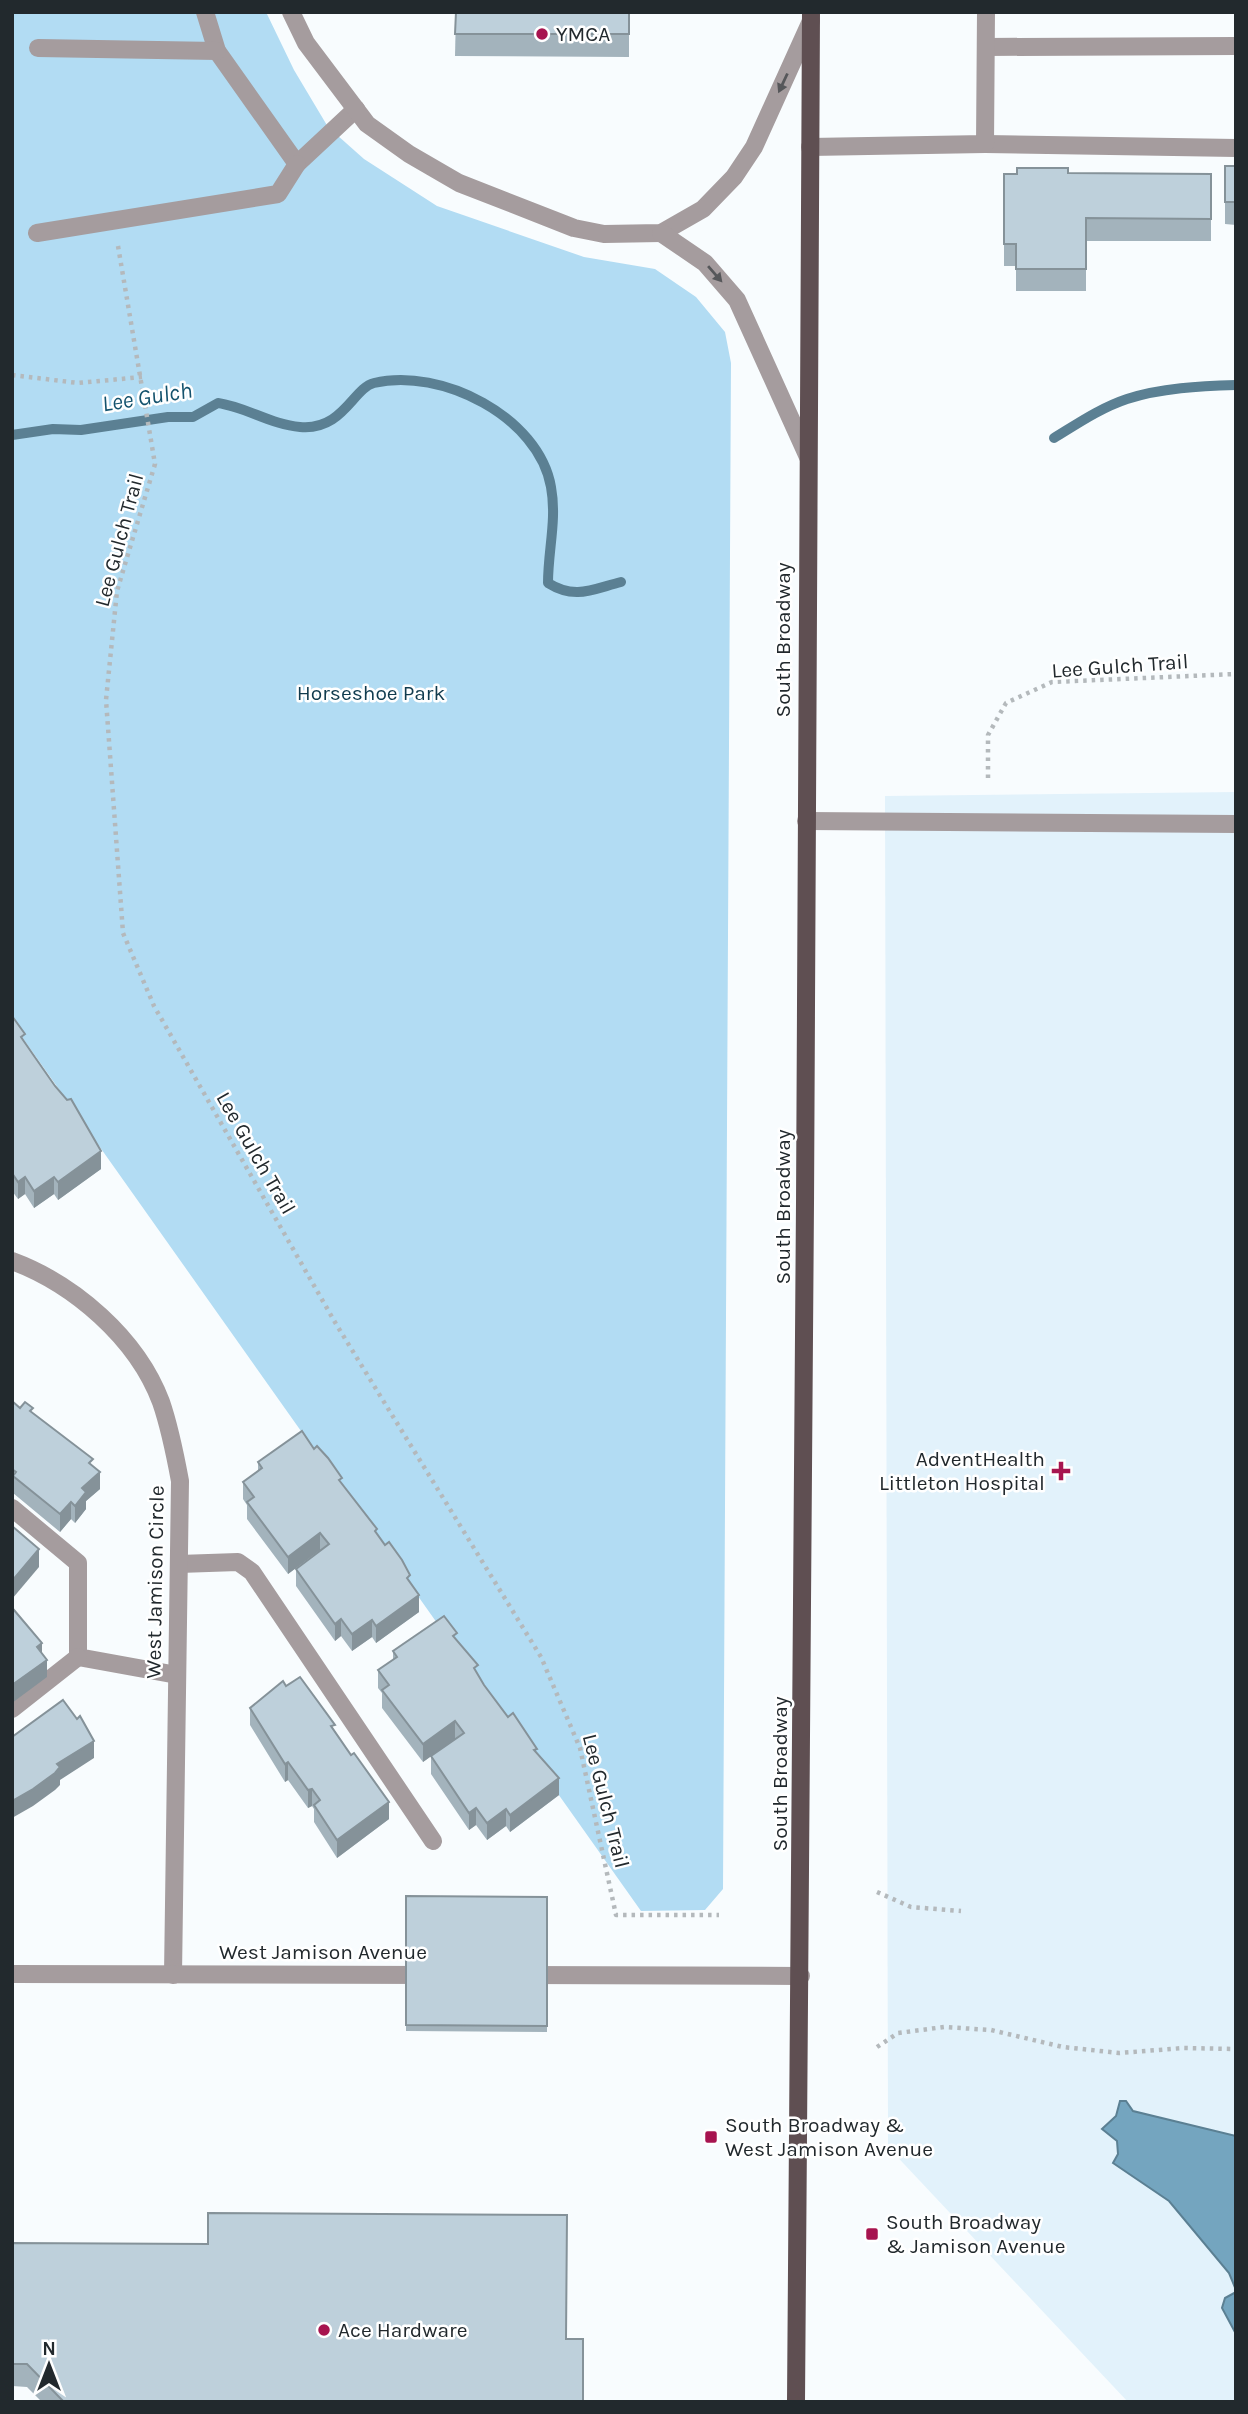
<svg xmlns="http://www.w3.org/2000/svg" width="1248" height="2414" font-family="Karla,sans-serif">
  <rect width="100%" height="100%" fill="#f8fcfe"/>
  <!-- built -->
  <path fill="#e2f2fb" d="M1236,792v1610h-108l-240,-255 -3,-1351z"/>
  <!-- green -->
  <path fill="#b2dcf3" d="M12,12h254l28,58 34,57 36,32 73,47 147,51 71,12 41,28 29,35 6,31 -8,1526 -18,21 -64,1 -629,-888z"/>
  <!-- water -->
  <g fill="#74a5bf" stroke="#5b8093" stroke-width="2">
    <path d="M1120,2101h6l7,10 103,25v154l-7,-17 -60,-72 -56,-38 5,-9 -1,-13 -15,-12 14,-13z"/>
    <path d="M1236,2292v42l-14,-26 3,-10z"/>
  </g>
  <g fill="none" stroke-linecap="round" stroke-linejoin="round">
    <!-- stream -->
    <g stroke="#5b8093" stroke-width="10">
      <path d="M12,435l41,-6 28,1 87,-13h25l25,-14c28,4 54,22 82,24 43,4 53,-39 74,-44 67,-16 165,34 177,104 6,33 -3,63 -3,96 27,17 45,6 73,-1"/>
      <path d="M1054,438c23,-14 46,-30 73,-39 34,-11 73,-13 109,-14"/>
    </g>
    <!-- path -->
    <g stroke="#b4b9bc" stroke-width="4.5" stroke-dasharray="3.5 5" stroke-linecap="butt">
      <path d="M118,246l37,218 -38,127 -11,109 17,233 31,73 182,318 205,333 39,91 36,167h103"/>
      <path d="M12,375l66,8 64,-6"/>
      <path d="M988,778v-43l18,-32 46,-21 184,-8"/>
      <path d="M877,1892l34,15 50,4"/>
      <path d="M877,2047l21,-14 46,-6 47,3 72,17 56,6 65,-5 52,1"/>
    </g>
    <!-- lane -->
    <g stroke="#a59c9e" stroke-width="18">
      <path d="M205,12l12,39 80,113 59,-55"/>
      <path d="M986,47l250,-1"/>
      <path d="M38,48l179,3"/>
      <path d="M985,144l251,4"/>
      <path d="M810,147l175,-3 1,-132"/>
      <path d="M37,233l241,-39 19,-30"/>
      <path d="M806,821l430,3"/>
      <path d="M12,1508l66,55v94l99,18"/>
      <path d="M179,1564l59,-2 14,10 181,269"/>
      <path d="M12,1709l66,-52"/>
    </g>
    <!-- street -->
    <g stroke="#a59c9e" stroke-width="18">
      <path d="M291,12l15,31 61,81 42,30 50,29 115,45 30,6 57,-1 42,-24 31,-32 20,-30 57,-126"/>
      <path d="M661,233l44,30 32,37 71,157"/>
      <path d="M12,1261c62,23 125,77 149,141 9,26 14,52 19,79l-7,494"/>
      <path d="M12,1974l417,1"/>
      <path d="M523,1975l278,1"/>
    </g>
    <!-- primary -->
    <path stroke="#5f4f52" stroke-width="18" d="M796,2402c10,-797 9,-1593 15,-2390"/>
  </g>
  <!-- wall -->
  <g fill="#a3b3bc">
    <path d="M456,12h173v45l-174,-1z"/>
    <path d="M1225,166h11v59l-11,-1z"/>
    <path d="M1068,173l143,1v67h-125v50h-70v-25h-12v-92z"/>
    <path d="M12,1016l13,27 76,126 -43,31 -4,-6 -20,14 -9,-14 -7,5 -6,-8z"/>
    <path d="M12,1401l8,7 13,5 60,53 7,23 -14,12v8l-11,14 -4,-4 -11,13 -47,-39v-6h-1z"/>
    <path d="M258,1462l84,23 68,97 9,30 -43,31 -4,-6 -20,14 -11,-15 -6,5 -39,-55v-17l24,-19 -32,24 -41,-55v-14l-4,-6v-17l15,-11z"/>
    <path d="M457,1641l27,44 24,32 29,36 22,42 -49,37 -4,-6 -19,14 -11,-15 -7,5 -38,-56v-18l24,-17 -32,23 -41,-54v-15l-4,-5v-18l15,-10v-9z"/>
    <path d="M286,1686l49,45 54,88 -52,39 -23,-36v-13l-2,-3 -4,2 -20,-28 -3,2 -35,-57v-17z"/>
    <path d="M406,1896l141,1v135l-141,-1z"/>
    <path d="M12,2243l554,96 17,63h-541l-15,-15 -15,-1z"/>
  </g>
  <!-- shaded-wall -->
  <g fill="#859299">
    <path d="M101,1151v18l-43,31v-18z"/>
    <path d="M25,1177v17l-7,5v-17z"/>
    <path d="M54,1177v17l-20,14v-17z"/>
    <path d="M100,1472v17l-14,12v8l-11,14v-17l7,-18z"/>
    <path d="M71,1502v17l-11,13v-18z"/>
    <path d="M320,1533v17l-32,24v-17z"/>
    <path d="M39,1549v18l-27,32v-18z"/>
    <path d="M419,1595v17l-43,31v-17z"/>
    <path d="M341,1619v17l-6,5v-17z"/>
    <path d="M372,1620v17l-20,14v-17z"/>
    <path d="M42,1643v17l-5,-13z"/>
    <path d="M47,1660v17l-35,26v-18z"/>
    <path d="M455,1721v18l-32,23v-18z"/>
    <path d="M94,1741v17l-34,22v5l-5,5 -22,16 -21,12v-17l45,-37z"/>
    <path d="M288,1762v18l-3,2v-18z"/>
    <path d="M559,1778v17l-49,37v-17z"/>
    <path d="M312,1789v17l-4,2v-18z"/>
    <path d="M389,1802v17l-52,39v-18z"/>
    <path d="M476,1808v17l-7,5v-17z"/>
    <path d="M506,1809v17l-19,14v-17z"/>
  </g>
  <!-- building -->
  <g fill="#bed0db" stroke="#859299" stroke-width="2">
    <path d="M456,12h173v22h-174z"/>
    <rect x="1225" y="166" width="11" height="36"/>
    <path d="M1017,168h51v5l143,1v45l-125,-1v51h-70v-25h-12v-70h13z"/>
    <path d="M12,1016l13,18 -4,3 11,16 23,33 12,14 4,-1 30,52 -43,31 -4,-5 -20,14 -9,-14 -7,5 -6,-9z"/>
    <path d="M12,1401l8,7 5,-6 8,6 -3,3 63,48 -4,4 11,9 -18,16 4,4 -11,14 -4,-4 -11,12 -47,-38 3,-4 -4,-3z"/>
    <path d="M302,1431l12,18 3,-3 11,12 14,20 -3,2 38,49 -2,2 10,14 4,-3 13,18 8,15 -3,3 12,17 -43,31 -4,-6 -20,14 -11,-15 -6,5 -39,-55 33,-25 -9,-11 -32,24 -41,-55 7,-5 -11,-15 19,-14 -4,-6z"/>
    <path d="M12,1526l27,23 -27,32z"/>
    <path d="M14,1610l28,33 -5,4 10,13 -35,25v-73z"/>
    <path d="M444,1616l13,17 -4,3 25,29 -4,3 10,17 24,32 5,-4 24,36 -3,1 25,28 -49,37 -4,-6 -19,14 -11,-15 -7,5 -38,-57 33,-23 -9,-12 -32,23 -41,-54 7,-5 -11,-15 19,-13 -4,-6z"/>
    <path d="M300,1677l35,48 -4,1 20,29 3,-2 35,49 -52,38 -23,-35 6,-5 -8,-11 -4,1 -20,-28 -3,2 -35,-56 33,-27 3,5z"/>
    <path d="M63,1700l14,19 3,-3 14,25 -37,23 3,3 -5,6 -22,16 -21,12v-64z"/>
    <path d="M406,1896l141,1v129l-141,-1z"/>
    <path d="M208,2213l359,2 -1,124h17v63h-519l-37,-38h-15v-121l196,1z"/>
  </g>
  <!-- one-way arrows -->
  <defs><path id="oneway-solid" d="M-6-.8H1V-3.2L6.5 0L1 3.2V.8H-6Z" transform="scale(1.75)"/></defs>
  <g fill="#56575a">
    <use href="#oneway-solid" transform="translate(783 83) rotate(115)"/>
    <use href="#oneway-solid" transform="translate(715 274) rotate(49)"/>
  </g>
  <!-- markers -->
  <g fill="#a7144f" stroke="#fff" stroke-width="2.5">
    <circle cx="542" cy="34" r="7"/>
    <path d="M1057.5 1460.5h7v7h7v7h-7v7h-7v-7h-7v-7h7z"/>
    <rect x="704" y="2130" width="14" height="14" rx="3.5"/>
    <rect x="865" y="2227" width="14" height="14" rx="3.5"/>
    <circle cx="324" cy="2330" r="7"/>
  </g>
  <g text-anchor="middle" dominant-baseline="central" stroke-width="5" stroke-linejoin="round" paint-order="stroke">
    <!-- poi labels -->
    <g font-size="21" fill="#22292d" stroke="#fff" text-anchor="start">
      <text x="556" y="34">YMCA</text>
      <text x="1045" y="1459" text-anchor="end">AdventHealth<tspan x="1045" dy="24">Littleton Hospital</tspan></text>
      <text x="725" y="2125">South Broadway &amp;<tspan x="725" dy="24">West Jamison Avenue</tspan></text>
      <text x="886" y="2222">South Broadway<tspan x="886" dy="24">&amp; Jamison Avenue</tspan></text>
      <text x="338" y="2330">Ace Hardware</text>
    </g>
    <!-- street labels -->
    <g font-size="21" fill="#22292d" stroke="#fff">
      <text transform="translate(119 540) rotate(-75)">Lee Gulch Trail</text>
      <text transform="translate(783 640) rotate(-90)">South Broadway</text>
      <text transform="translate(1120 666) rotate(-4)">Lee Gulch Trail</text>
      <text transform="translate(256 1153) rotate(60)">Lee Gulch Trail</text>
      <text transform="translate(783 1207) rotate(-90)">South Broadway</text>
      <text transform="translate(155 1582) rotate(-89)">West Jamison Circle</text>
      <text transform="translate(780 1774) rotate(-90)">South Broadway</text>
      <text transform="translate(606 1801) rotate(76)">Lee Gulch Trail</text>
      <text x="323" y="1952">West Jamison Avenue</text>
    </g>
    <!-- park labels -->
    <g font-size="21" fill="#103b4e" stroke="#fff">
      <text x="371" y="693">Horseshoe Park</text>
    </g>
    <!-- water labels -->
    <g font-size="23" font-style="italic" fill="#13526d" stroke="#fff">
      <text transform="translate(147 397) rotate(-9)">Lee Gulch</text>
    </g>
  </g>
  <!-- border -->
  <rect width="1248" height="2414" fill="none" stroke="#22292d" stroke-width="28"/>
  <!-- north arrow -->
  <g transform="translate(49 2365)" stroke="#ffffff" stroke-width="5" paint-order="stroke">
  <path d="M0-5L12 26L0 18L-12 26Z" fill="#22292d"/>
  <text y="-10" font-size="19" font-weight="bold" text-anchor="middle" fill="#22292d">N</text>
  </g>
</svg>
